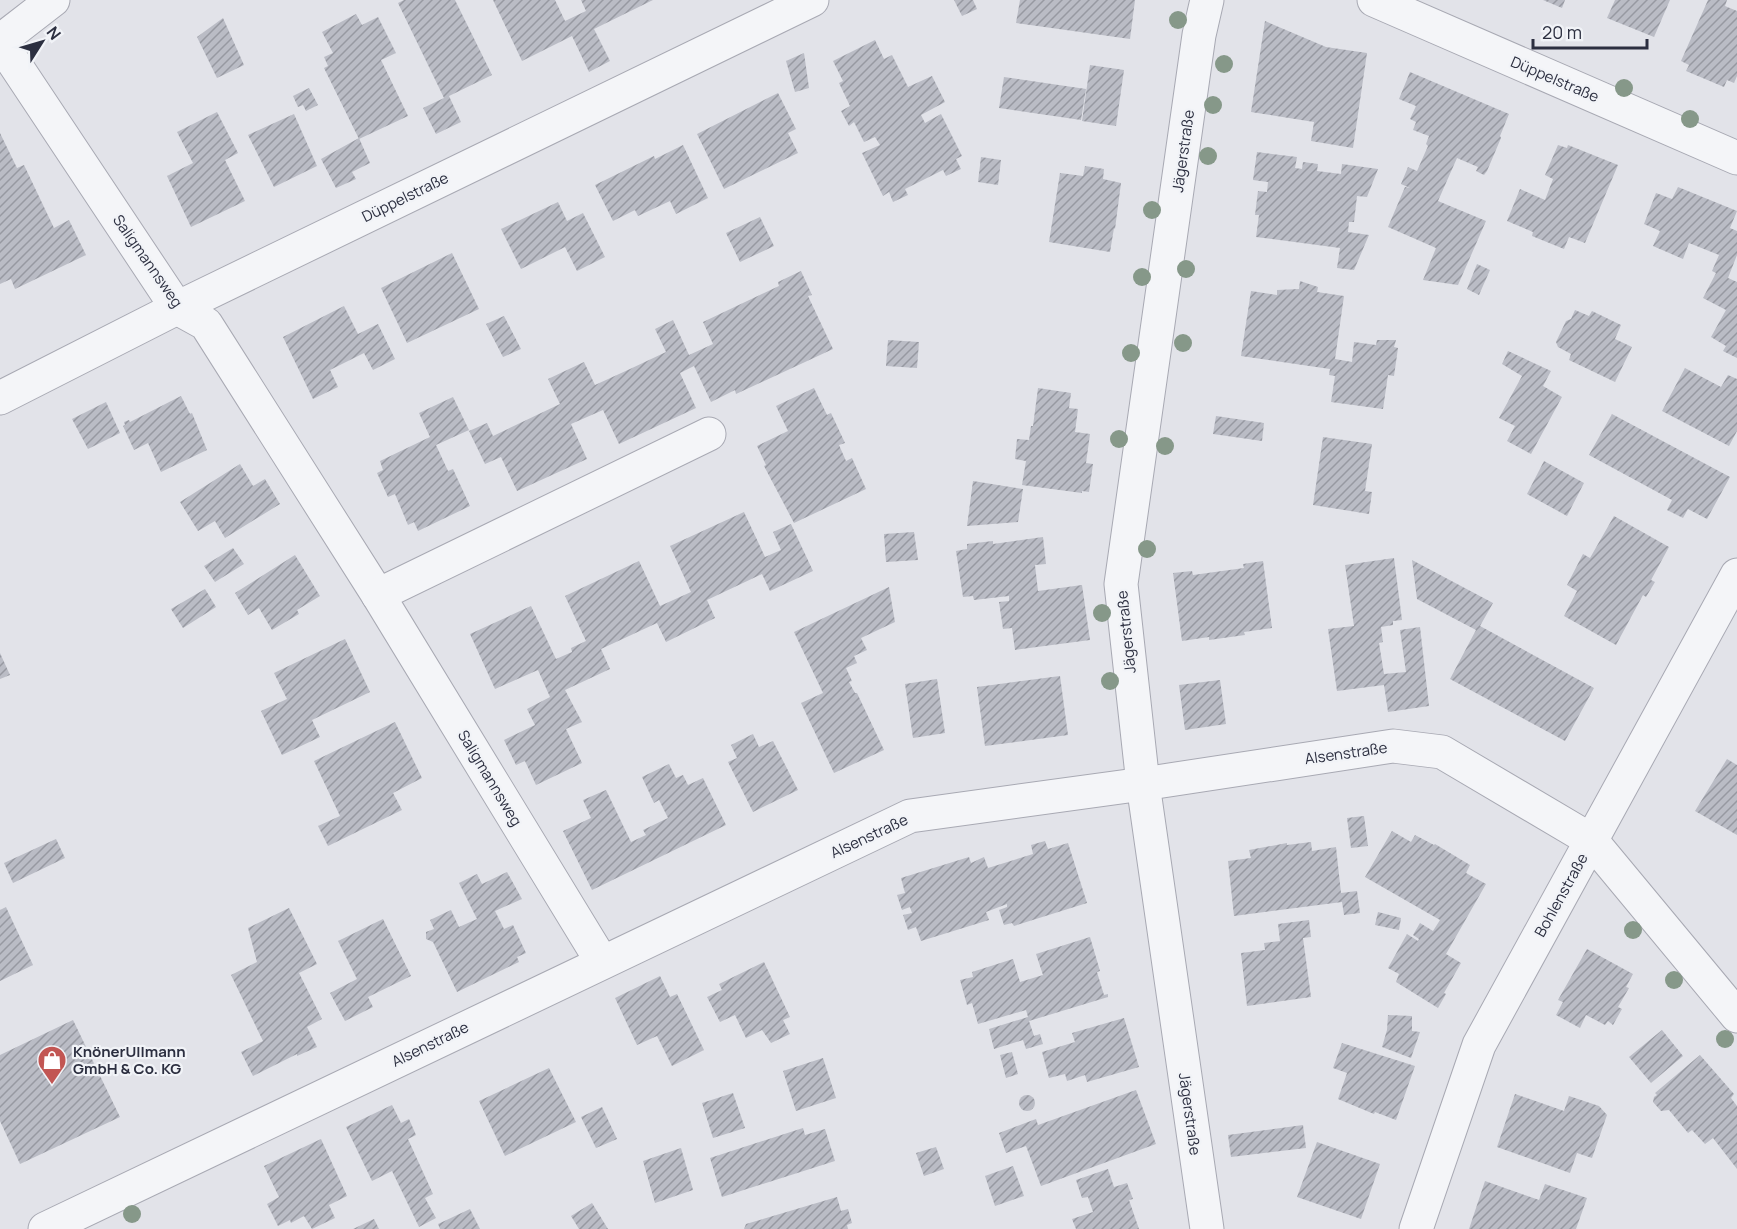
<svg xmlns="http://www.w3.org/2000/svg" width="1737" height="1229" font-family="Manrope,sans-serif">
  <defs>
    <pattern id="building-hatch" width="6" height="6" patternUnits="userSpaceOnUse" patternTransform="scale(1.5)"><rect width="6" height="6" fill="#babcc5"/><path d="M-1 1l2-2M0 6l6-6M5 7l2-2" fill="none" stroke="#9799a1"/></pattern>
  </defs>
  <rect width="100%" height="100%" fill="#e2e3e9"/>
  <!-- building -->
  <g fill="url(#building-hatch)">
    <path d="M404,0h51l37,75 -43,21 12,26 -25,12 -13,-26 21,-10 -46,-95z"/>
    <path d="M493,0h62l10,21 21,-10 -5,-11h72l-59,29 16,32 -21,11 -17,-36 -50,25z"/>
    <path d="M954,0h19l4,9 -15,7z"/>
    <path d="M1020,0h115l-5,39 -114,-16z"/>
    <path d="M1543,0h22l-3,8z"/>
    <path d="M1615,0h55l-16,37 -47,-19z"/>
    <path d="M1708,0h19l-2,6 12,5v65l-3,7 -7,-3 -3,7 -38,-16 3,-6 -8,-4z"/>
    <path d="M356,14l6,11 16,-8 18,36 -15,7 27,56 -49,23 -35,-71 4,-2 -4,-9 9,-4 -11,-21z"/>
    <path d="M223,18l21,47 -27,13 -20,-41z"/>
    <path d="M1265,21l61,26 41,6 -14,95 -42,-7 3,-19 -63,-10z"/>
    <path d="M875,40l9,19 8,-4 16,32 24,-11 13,26 -24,13 4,8 16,-9 21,42 -6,3 5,10 -15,7 -3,-6 -38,19 3,6 -15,7 -4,-10 -6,4 -21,-43 18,-8 -5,-8 -11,5 -10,-20 -5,4 -8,-15 9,-5 -11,-23 4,-2 -10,-20z"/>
    <path d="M804,53l5,35 -14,4 -9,-31z"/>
    <path d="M1090,65l34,5 -8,56 -34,-5z"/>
    <path d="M1410,72l99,42 -9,22 1,2 -14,33 -3,4 -8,-4 2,-4 -21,-9 -19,43 48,20 -28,64 -35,-5 13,-32 -48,-21 17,-40 5,1 -9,-4 7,-17 9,4 11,-25 -2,-2 3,-8 -16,-6 3,-8 -6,-3 6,-13 -17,-7z"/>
    <path d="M1004,77l82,12 -5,31 -82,-12z"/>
    <path d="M309,88l9,17 -12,6 -3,-6 -5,2 -5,-11z"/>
    <path d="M778,93l18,36 -8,4 10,20 -74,36 -27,-55z"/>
    <path d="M217,112l21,41 -13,7 20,41 -54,26 -24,-51 26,-13 -16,-31z"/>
    <path d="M294,114l23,52 -43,21 -26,-52z"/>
    <path d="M0,133l17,35 7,-3 30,63 15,-8 17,35 -71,34 -4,-10 -11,5z"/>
    <path d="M359,138l11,25 -18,9 4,7 -20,9 -15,-29z"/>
    <path d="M683,145l25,53 -32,16 -6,-13 -32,15 -3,-6 -22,11 -18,-36 59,-29 1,3z"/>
    <path d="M1558,145l9,3 1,-3 50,20 -33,78 -16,-6 -5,12 -32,-13 1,-4 -26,-11 13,-32 25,11 8,-21 -8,-4z"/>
    <path d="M1257,152l40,5 -2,11 7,1 1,-7 15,2 -1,7 24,3 1,-10 36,5 -11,28 -10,-1 -3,26h-5l-1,10 21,3 -15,35 -17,-2 3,-20 -84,-11 3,-22h-4l3,-24 9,1 1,-10 -15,-2z"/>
    <path d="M981,157l20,3 -3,25 -20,-3z"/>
    <path d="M1085,166l19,3 -1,10 18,4 -6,46 -1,-1 -4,24 -61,-10 11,-69 23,3z"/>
    <path d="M1678,187l59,24 -7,17 7,3v24l-9,23 9,4v76l-14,-7 3,-5 -15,-9 15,-27 -23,-12 13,-25 -4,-2 7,-16 -30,-12 -6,16 -30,-13 7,-15 -16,-7 12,-31 16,6z"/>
    <path d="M558,202l9,19 16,-8 22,44 -28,14 -12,-24 -44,22 -20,-40z"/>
    <path d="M760,217l14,29 -34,16 -14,-29z"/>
    <path d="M452,253l27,56 -72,34 -26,-55z"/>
    <path d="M1477,264l13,6 -11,25 -12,-6z"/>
    <path d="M801,271l11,24 -4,1 25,53 -97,45 -1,-4 -24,12 -17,-36 -14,7 16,35 -77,36 -16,-34 -32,14 16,35 -70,32 -16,-34 -16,7 -16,-33 18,-8 6,13 67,-32 -12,-25 36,-17 11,23 35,-16 36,-17 -11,-23 18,-9 16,35 24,-11 -10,-22 76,-36 -1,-4z"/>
    <path d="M1300,281l18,6 -1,5 27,4 -9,63 17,3 2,-20 22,3 1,-5h19l-2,7 4,1 -4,28 -6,-1 -5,34 -52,-7 4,-26 -6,-1 1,-6 -89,-13 10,-65 26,4v-5l22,-1z"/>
    <path d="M344,306l14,28 20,-10 17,35 -22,11 -9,-17 -34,17 8,17 -25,12 -30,-62z"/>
    <path d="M1575,310l14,6 3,-5 29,14 -6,14 17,8 -17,35 -46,-22 2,-6 -13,-7 -2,-5 10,-21 5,-2z"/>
    <path d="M504,316l17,33 -18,8 -17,-33z"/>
    <path d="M888,340l31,2 -2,26 -31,-2z"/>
    <path d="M1508,351l43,20 -8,15 19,11 -31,57 -24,-13 8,-15 -16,-8 23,-42 -20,-12z"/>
    <path d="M1685,368l36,19 7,-12 9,4v52l-8,15 -67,-35z"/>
    <path d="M814,388l13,27 4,-2 14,30 -6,2 7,16 6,-3 14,31 -72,34 -30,-57 2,-1 -9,-19 31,-15 -12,-25z"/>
    <path d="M1038,388l33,5 -2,15 9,1 -3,23 15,2 -4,29 7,1 -4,28 -7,-1v2l-60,-8 4,-24 -11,-2 2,-20 12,1 2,-14h2z"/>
    <path d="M181,396l9,18 2,-1 15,37 -46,22 -13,-29 -14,7 -11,-24 2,-1 -1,-3 5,-2 1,2z"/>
    <path d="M453,397l16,33 -33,15 12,26 5,-2 17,37 -52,25 -4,-9 -6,3 -13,-31 -7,3 -11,-24 6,-3 -3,-9 50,-24 -11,-24z"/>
    <path d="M106,402l14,31 -32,16 -16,-30z"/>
    <path d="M1612,414l118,63 -23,42 -19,-10 -5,9 -16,-8 5,-10 -83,-45z"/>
    <path d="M1216,416l48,7 -2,18 -49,-7z"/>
    <path d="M1323,437l49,7 -7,47 7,1 -3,22 -56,-9z"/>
    <path d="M1544,461l40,22 -17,33 -40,-22z"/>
    <path d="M240,464l13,22 12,-7 15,25 -55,34 -10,-17 -17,10 -18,-29z"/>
    <path d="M973,481l50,8 -5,33 -51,4z"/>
    <path d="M744,512l21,45 16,-7 -8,-18 18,-8 22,47 -43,20 -8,-17 -55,26 8,18 -49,24 -9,-19 -56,26 9,20 -45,21 17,32 -16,7 16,34 -46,22 -11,-24 -9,4 -12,-25 31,-15 -8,-16 23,-12 -12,-27 -43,19 -25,-55 61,-28 25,53 16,-7 -1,-4 15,-7 -21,-45 74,-35 21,45 31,-14 -21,-46z"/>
    <path d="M1614,516l55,31 -18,33 4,2 -9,15 -3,-2 -27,50 -52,-29 13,-25 -10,-6 16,-31 7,4z"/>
    <path d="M914,532l4,28 -32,2 -2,-28z"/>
    <path d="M1043,537l3,27 -11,1 3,26 44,-6 8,55 -75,10 -3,-22 -9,1 -4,-27 10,-1v-5l-35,4 -1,-4 -10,1 -7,-46 11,-2v-5l26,-3v3z"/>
    <path d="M233,548l11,16 -29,18 -11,-16z"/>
    <path d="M295,555l25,41 -23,14 2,4 -27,16 -13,-22 -11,7 -13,-22z"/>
    <path d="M1394,558l8,62 -9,1v4l-12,2 2,15 -4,1 5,31 22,-2 -6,-42 20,-3 9,79 -41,6 -4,-27 -47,6 -9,-62 26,-3 -9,-61z"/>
    <path d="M1412,560l81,43 -13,23 114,62 -29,53 -115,-62 26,-49 -59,-31z"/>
    <path d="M1263,561l9,67 -28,4 1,3 -36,5v-3l-27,4 -9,-68 19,-2 1,4 51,-7 -1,-4z"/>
    <path d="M889,587l6,35 -34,16 6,12 -13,6 3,7 -11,5 6,13 -3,1 6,11h2l27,57 -50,23 -33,-70 22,-10 -29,-61z"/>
    <path d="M205,589l11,18 -33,21 -12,-19z"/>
    <path d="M345,639l25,53 -58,28 8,17 -38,18 -21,-44 26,-12 -13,-26z"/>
    <path d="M0,653l10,22 -10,4z"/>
    <path d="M1060,676l8,59 -83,11 -8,-59z"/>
    <path d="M937,679l8,54 -32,5 -8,-54z"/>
    <path d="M1220,680l6,44 -41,6 -6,-45z"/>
    <path d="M395,722l27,56 -29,15 9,17 -74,36 -10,-20 22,-10 -26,-55z"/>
    <path d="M753,734l6,13 14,-6 25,49 -45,22 -25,-50 9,-4 -6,-13z"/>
    <path d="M1727,759l10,6v70l-42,-24z"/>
    <path d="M669,764l7,14 7,-3 5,10 15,-7 23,47 -134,65 -29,-59 28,-13 -8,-18 23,-10 25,52 15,-7 -3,-5 25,-12 -9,-18 -5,3 -12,-26z"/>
    <path d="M1364,816l4,30 -17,2 -4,-30z"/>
    <path d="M1392,831l19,11 4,-7 19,10 1,-1 35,21 -4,8 20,11 -40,70 15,9 -17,30 2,1 -8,14 -42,-26 3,-8 -11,-6 19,-34 11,7 1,-2 -6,-4 7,-12 13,8 7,-11 -75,-43z"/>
    <path d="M56,839l9,19 -52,25 -9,-20z"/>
    <path d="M1045,841l3,8 20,-6 19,60 -73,23 -2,-3 -8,2 -5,-15 8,-3v-3l-21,8 3,8 -68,21 -5,-14 -8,3 -5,-15 9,-2 -2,-6 -8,3 -5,-15 8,-2 -4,-15 68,-21 2,6 13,-6 4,11 45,-14 -2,-9z"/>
    <path d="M1311,842l1,9 24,-4 5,46 16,-2 3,22 -16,2 -2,-13 -108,14 -6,-55 23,-3 -2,-8 38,-7v2z"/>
    <path d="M507,872l15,27 -27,12 9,18 9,-4 13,28 -9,4 2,5 -62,30 -24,-50 -7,-3v-7l8,-3 -4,-9 21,-10 8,17 18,-8 -18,-36 18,-9 5,10z"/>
    <path d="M6,907l27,58 -33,16v-71z"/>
    <path d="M289,908l28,56 -18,9 23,46 -15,8 10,20 -20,9v-2l-44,22 -12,-24 22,-11 -32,-66 26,-13 -9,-34z"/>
    <path d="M1378,912l23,6 -2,12 -24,-5z"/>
    <path d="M383,919l28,57 -43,21 5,10 -28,14 -15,-28 27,-14 -19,-38z"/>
    <path d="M1309,920l2,17 -8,1 8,59 -64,9 -6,-53 24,-3 -1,-7 16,-2 -2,-17z"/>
    <path d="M1090,937l10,34 -3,1 7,23 4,-1v3l-79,24 5,15 6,-2 3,10 -17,5 -3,-9 -29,9 -5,-20 39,-12 -2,-7 -48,14 -6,-21 -5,2 -7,-25 13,-3 -1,-5 41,-13 7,23 23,-7 -7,-21z"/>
    <path d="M1587,949l46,25 -7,13 3,1 -11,19 4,2 -9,16 -5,-4 -3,4 -19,-10 -6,13 -24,-13 7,-13 -5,-2z"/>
    <path d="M764,962l26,55 -7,3 7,14 -19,9 -9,-13 -16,8 -11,-23 -15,7 -13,-25 15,-7 -3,-6z"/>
    <path d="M660,976l10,21 7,-3 27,56 -32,16 -15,-30 -20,9 -22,-47z"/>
    <path d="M1388,1015l24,1v15l8,1 -9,26 -29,-11 5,-17z"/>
    <path d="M1124,1018l15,49 -52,15 -2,-7 -18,6 -2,-7 -16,4 -7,-26 33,-10 -3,-9z"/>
    <path d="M73,1020l47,97 -100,47 -20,-43v-66z"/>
    <path d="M1662,1030l21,26 -32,27 -22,-26z"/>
    <path d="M1342,1043l73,23 -19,54 -21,-8 -1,2 -36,-15 9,-26 -14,-5z"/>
    <path d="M1012,1052l6,22 -12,4 -6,-23z"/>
    <path d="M1700,1055l34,39 -3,4 6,8v63l-24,-31 -8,6 -13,-14 -4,3 -19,-23 -8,1 -8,-9 1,-5 3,-2 -2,-2z"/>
    <path d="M823,1058l13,40 -40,13 -13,-40z"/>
    <path d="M549,1068l27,54 -71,34 -26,-55z"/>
    <path d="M1136,1090l20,54 -115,42 -15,-40 -20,7 -7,-20 37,-14 2,6z"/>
    <path d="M733,1093l12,35 -32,10 -11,-35z"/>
    <path d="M1515,1094l49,17 5,-15 30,10 8,9 -15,43 -15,-5 -7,20 -73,-26z"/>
    <circle cx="1027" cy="1103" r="8"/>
    <path d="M392,1105l9,18 8,-4 7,16 -8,4 25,55 -8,4 11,20 -17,9 -27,-56 -20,10 -26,-54z"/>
    <path d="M602,1107l15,32 -21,9 -15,-31z"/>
    <path d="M1303,1125l3,23 -75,9 -3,-22z"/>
    <path d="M803,1128l2,7 20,-6 10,32 -113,36 -12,-39z"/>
    <path d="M321,1139l26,57 -18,9 6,13 -23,11 -8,-13 -13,7 -1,-3 -12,6 -11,-22 12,-7 -15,-31z"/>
    <path d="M1317,1142l63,22 -19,55 -64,-22z"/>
    <path d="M936,1147l8,22 -20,7 -8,-23z"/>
    <path d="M681,1148l12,42 -38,13 -12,-42z"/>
    <path d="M1013,1166l11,30 -29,10 -10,-30z"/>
    <path d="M1108,1169l6,18 13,-4 6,16 -4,1 10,29h-63l-4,-10 21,-7 -5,-15 -6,1 -6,-18z"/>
    <path d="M1485,1181l54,19 6,-16 42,14 -11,31h-107z"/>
    <path d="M837,1197l4,14 7,-2 4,14 -5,2 1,4h-104l2,-5z"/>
    <path d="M592,1203l16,26h-29l-8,-13z"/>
    <path d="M470,1209l10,20h-40l-2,-5z"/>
    <path d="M374,1219l5,10h-26z"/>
  </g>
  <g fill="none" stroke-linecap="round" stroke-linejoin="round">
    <!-- minor casing -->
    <g stroke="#a8a9b3" stroke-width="35">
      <g id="minor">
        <path d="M1374,0l363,158"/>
        <path d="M0,41l53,-41"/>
        <path d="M0,42l177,266 29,16 172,271 224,367"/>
        <path d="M0,398l177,-90 635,-308"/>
        <path d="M378,595l331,-161"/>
        <path d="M45,1229l865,-413 233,-32 250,-38 49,6 149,88 146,176"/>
        <path d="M1207,1229l-64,-445 -22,-200 78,-549 8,-35"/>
        <path d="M1416,1229l63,-184 258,-470"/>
      </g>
    </g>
    <!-- minor -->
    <use href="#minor" stroke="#f4f5f8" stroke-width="33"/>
  </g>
  <!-- trees -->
  <g fill="#869889">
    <circle cx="1178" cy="20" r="9"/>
    <circle cx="1224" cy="64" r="9"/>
    <circle cx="1624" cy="88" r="9"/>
    <circle cx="1213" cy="105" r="9"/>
    <circle cx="1690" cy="119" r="9"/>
    <circle cx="1208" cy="156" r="9"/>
    <circle cx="1152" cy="210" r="9"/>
    <circle cx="1186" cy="269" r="9"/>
    <circle cx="1142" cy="277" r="9"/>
    <circle cx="1183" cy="343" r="9"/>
    <circle cx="1131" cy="353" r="9"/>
    <circle cx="1119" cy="439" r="9"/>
    <circle cx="1165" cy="446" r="9"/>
    <circle cx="1147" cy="549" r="9"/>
    <circle cx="1102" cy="613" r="9"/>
    <circle cx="1110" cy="681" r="9"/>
    <circle cx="1633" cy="930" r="9"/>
    <circle cx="1674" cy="980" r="9"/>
    <circle cx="1725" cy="1039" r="9"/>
    <circle cx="132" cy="1214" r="9"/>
  </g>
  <!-- icons -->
  <defs>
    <g id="shop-pin" transform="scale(1.5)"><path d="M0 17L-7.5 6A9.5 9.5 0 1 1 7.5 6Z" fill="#c25653" stroke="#f1f3f7"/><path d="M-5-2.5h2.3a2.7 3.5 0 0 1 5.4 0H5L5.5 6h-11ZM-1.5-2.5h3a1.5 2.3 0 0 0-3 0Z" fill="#fff"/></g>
  </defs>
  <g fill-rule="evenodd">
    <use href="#shop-pin" x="52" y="1060"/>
  </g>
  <g text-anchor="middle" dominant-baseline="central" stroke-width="4.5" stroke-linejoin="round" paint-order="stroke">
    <!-- street labels -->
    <g font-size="15" fill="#2c2f40" stroke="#f1f3f7">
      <text transform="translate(1555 79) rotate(23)">Düppelstraße</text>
      <text transform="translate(1183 151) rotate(-82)">Jägerstraße</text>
      <text transform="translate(405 197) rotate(-26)">Düppelstraße</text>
      <text transform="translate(148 261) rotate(55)">Saligmannsweg</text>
      <text transform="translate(1126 632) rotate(-96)">Jägerstraße</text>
      <text transform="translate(1346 753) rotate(-8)">Alsenstraße</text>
      <text transform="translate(490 778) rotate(59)">Saligmannsweg</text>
      <text transform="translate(869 836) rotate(-25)">Alsenstraße</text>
      <text transform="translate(1561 895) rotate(-61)">Bohlenstraße</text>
      <text transform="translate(430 1044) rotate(-26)">Alsenstraße</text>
      <text transform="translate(1190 1114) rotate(82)">Jägerstraße</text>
    </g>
    <!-- poi labels -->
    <g font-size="15" font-weight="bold" fill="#2c2f40" stroke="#f1f3f7" text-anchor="start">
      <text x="73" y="1051">KnönerUllmann<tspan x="73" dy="17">GmbH &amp; Co. KG</tspan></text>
    </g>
  </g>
  <!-- north arrow -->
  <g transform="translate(42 42) rotate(53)" stroke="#f1f3f7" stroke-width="4.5" paint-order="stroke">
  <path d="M0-4.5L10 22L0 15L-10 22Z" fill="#2c2f40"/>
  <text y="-9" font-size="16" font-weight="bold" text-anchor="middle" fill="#2c2f40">N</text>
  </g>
  <!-- scale -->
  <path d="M1533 39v9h114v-9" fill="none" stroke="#2c2f40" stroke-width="3"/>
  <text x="1542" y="39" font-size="18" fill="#2c2f40" stroke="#f1f3f7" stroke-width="4.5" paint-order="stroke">20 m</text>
</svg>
